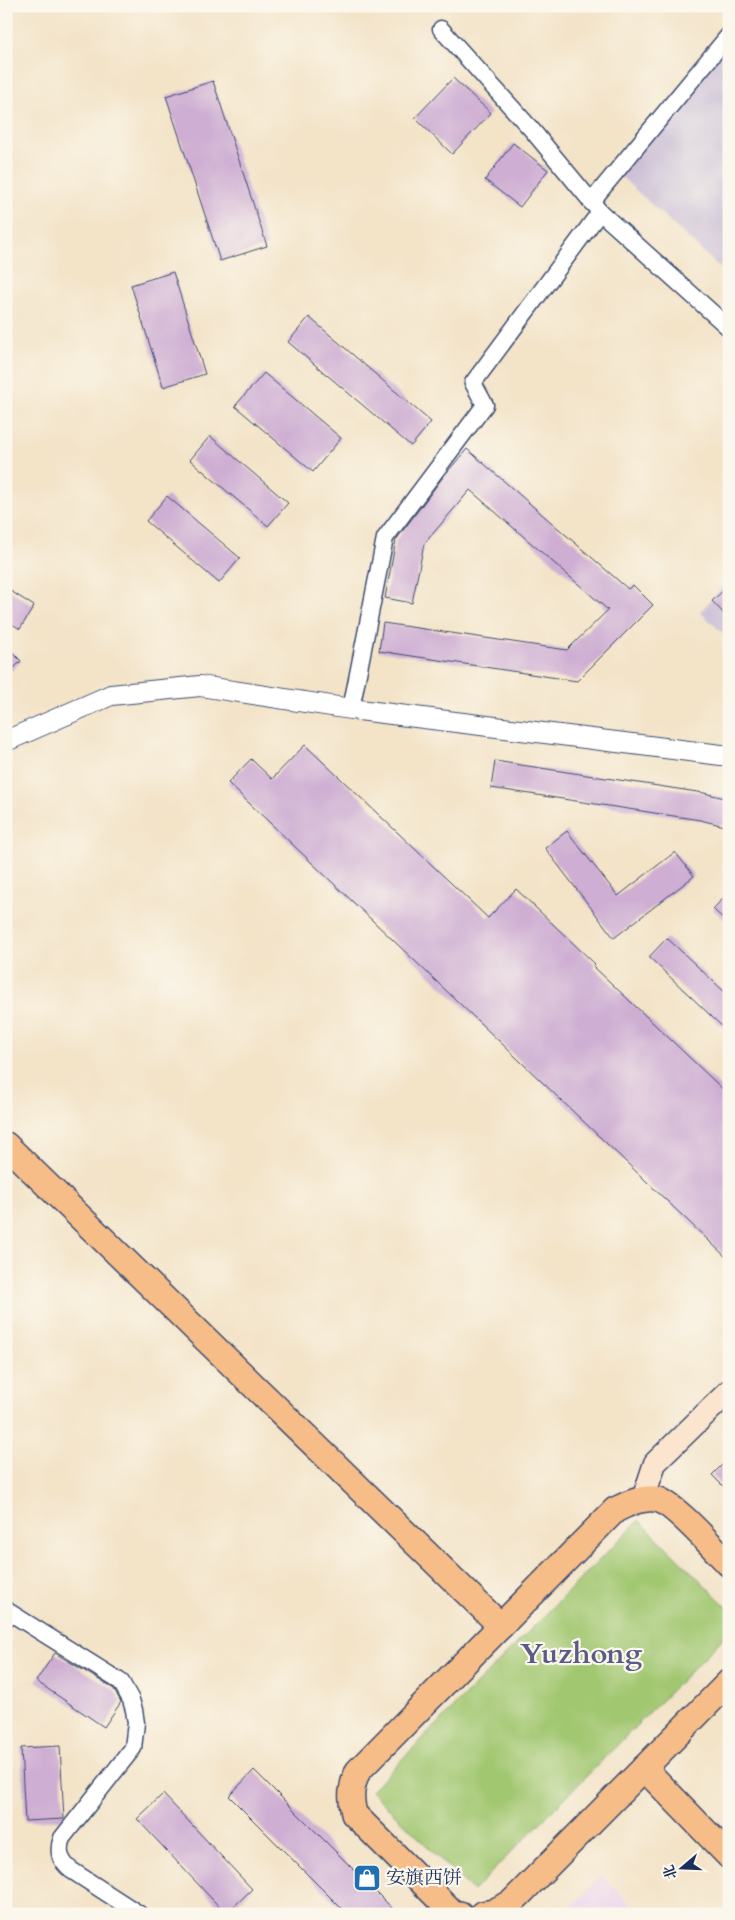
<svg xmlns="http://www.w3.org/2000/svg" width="735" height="1920" font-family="Cardo,'Noto Serif SC',serif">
  <rect width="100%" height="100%" fill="#fbf7ec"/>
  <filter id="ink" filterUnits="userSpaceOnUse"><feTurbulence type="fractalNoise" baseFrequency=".02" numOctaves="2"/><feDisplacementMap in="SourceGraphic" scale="10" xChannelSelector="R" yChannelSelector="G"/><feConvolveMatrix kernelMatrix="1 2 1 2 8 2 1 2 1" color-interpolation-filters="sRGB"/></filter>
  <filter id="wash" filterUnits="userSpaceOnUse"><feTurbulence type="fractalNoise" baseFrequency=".0096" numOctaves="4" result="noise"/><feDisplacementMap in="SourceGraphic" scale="20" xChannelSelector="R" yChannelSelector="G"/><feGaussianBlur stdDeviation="1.12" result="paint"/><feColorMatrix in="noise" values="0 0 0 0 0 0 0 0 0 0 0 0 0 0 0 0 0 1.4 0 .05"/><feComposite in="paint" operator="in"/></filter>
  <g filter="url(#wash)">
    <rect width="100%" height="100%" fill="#f3e3c7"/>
    <!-- built -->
    <path fill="#ead1ec" d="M602,1876l38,38h-77z"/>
    <!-- industrial -->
    <g fill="#cabfd6">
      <path d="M729,27v249l-116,-107z"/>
      <path d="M729,580v59l-29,-27z"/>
    </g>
    <!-- green -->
    <path fill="#a2c771" stroke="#5e7b68" d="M639,1520l90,89v23l-256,259 -102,-100z"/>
    <g id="blocks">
      <!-- building -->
      <g fill="#ceaed3">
        <path d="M453,78l38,35 -39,41 -37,-36z"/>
        <path d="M213,81l54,165 -47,15 -54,-165z"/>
        <path d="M513,143l35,27 -28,37 -35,-27z"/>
        <path d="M173,272l32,102 -42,13 -32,-102z"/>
        <path d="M309,317l122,105 -20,24 -123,-104z"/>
        <path d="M264,373l77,65 -28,34 -78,-66z"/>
        <path d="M210,436l78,67 -20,23 -78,-66z"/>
        <path d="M467,449l161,140 5,-4 20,20 -76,76 -198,-30 4,-28 184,27 41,-40 -138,-120 -46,54 -12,59 -27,-5 11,-58 47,-63z"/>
        <path d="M167,496l73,62 -21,25 -73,-62z"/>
        <path d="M729,585v34l-17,-18z"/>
        <path d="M6,588l28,18 -14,23 -14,-9z"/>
        <path d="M6,646l15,15 -15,15z"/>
        <path d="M305,745l183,173 28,-29 79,75 -2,2 136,129v165l-501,-477 23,-24 21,20z"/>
        <path d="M495,761l209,32 25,6v28l-29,-7 -209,-32z"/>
        <path d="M567,831l51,65 57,-44 19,24 -80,62 -69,-90z"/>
        <path d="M729,892v32l-16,-15z"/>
        <path d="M667,938l62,58v37l-80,-76z"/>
        <path d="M729,1458v34l-17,-17z"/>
        <path d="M55,1653l59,36 7,13 -17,25 -68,-46z"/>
        <path d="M60,1746l4,73 -39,2 -4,-73z"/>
        <path d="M254,1770l144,144h-51l-118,-118z"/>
        <path d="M163,1794l89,95 -26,25 -89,-95z"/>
      </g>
    </g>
  </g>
  <g filter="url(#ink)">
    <use href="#blocks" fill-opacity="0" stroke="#3b4a6e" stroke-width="1"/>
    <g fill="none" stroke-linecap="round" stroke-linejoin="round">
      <!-- minor casing -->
      <g stroke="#3b4a6e" stroke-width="19">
        <g id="minor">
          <path d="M441,29l91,101 68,82 129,116"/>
          <path d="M591,202l138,-167"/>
          <path d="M351,709l34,-171 100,-133 -12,-22 127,-171"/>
          <path d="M6,1610l115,72 10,18 3,10 2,13 -3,25 -71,90c-5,13 -2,23 9,32l68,44"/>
        </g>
      </g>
      <!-- tertiary casing -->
      <g stroke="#3b4a6e" stroke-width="22">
        <path id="tertiary" d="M6,741l105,-46 89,-9 151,23 378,47"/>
      </g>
      <!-- secondary casing -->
      <g stroke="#3b4a6e" stroke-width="25">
        <path id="secondary" d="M643,1499l12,-36 74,-72"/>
      </g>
      <!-- primary casing -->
      <g stroke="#3b4a6e" stroke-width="28">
        <g id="primary">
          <path d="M6,1145l495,481"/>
          <path d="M644,1768l85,88"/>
          <path d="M460,1914l-7,-1 -99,-99c-4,-17 -3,-28 4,-43l257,-261c13,-6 26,-13 41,-11 17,3 59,51 73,65"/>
          <path d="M482,1914l11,-2 18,-9 218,-221"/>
        </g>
      </g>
      <!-- minor -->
      <use href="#minor" stroke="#fff" stroke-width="16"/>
      <!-- tertiary -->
      <use href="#tertiary" stroke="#fff" stroke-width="20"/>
      <!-- secondary -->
      <use href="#secondary" stroke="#fce5cf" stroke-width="22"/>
      <!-- primary -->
      <use href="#primary" stroke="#f7bd88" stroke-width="25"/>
    </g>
  </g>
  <!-- icons -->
  <defs>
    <g id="shop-square" transform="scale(1.4375)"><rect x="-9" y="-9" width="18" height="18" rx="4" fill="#1f6fb2" stroke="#fbf7ec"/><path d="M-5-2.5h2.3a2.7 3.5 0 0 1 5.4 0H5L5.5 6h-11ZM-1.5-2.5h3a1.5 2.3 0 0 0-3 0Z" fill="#fff"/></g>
  </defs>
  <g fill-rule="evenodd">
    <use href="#shop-square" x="367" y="1878"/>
  </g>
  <g text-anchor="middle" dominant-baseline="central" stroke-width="4.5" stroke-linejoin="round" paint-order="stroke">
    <!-- poi labels -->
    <g font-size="19" fill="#1b2f5e" stroke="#fbf7ec" text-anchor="start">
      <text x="386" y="1878">安旗西饼</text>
    </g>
    <!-- town labels -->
    <g font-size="29" font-weight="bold" fill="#5a5b87" stroke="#fbf7ec">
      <text x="581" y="1654">Yuzhong</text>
    </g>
  </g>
  <!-- margin -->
  <rect width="735" height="1920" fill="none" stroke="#fbf7ec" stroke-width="25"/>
  <!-- north arrow -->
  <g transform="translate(682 1868) rotate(251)" stroke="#fbf7ec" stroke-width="4" paint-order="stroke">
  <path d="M0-4L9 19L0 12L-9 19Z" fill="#1b2f5e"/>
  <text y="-8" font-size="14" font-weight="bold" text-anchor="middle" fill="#1b2f5e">北</text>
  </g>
</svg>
